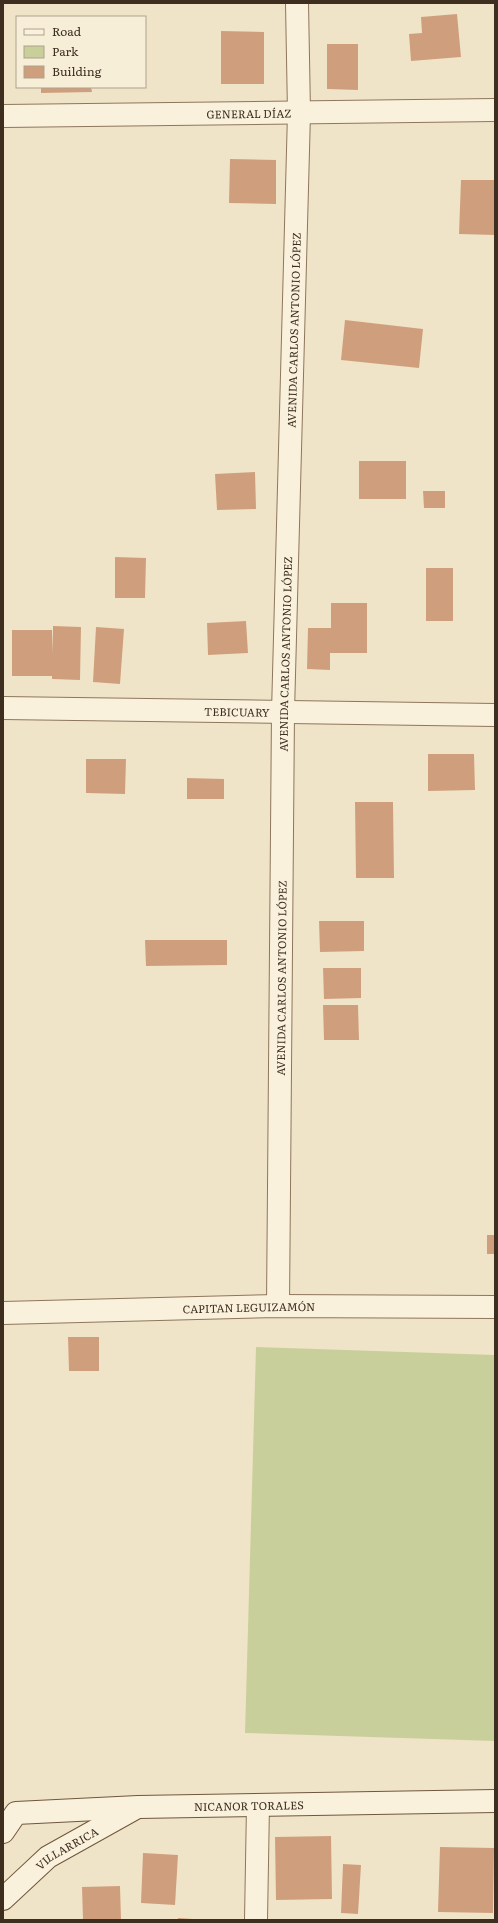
<svg xmlns="http://www.w3.org/2000/svg" width="498" height="1923" font-family="Literata,serif">
  <rect width="100%" height="100%" fill="#f0e4c8"/>
  <!-- green -->
  <path fill="#c9cf9b" d="M256,1347l239,8v386l-250,-8z"/>
  <!-- building -->
  <g fill="#cf9f7d">
    <path d="M457,14l4,43 -50,4 -2,-27 13,-1 -1,-16z"/>
    <path d="M221,31l43,1v52h-43z"/>
    <path d="M327,44h31v46l-31,-1z"/>
    <path d="M41,87h50l1,5 -51,1z"/>
    <path d="M230,159l46,1v44l-47,-1z"/>
    <path d="M461,180h34v55l-36,-1z"/>
    <path d="M345,320l78,9 -4,39 -78,-8z"/>
    <rect x="359" y="461" width="47" height="38"/>
    <path d="M255,472l1,37 -39,1 -2,-36z"/>
    <path d="M423,491h22v17h-21z"/>
    <path d="M115,557l31,1 -1,40h-30z"/>
    <rect x="426" y="568" width="27" height="53"/>
    <path d="M331,603h36v50h-37v17l-23,-1 1,-41h23z"/>
    <path d="M246,621l2,32 -40,2 -1,-32z"/>
    <path d="M53,626l28,1 -1,53 -28,-1v-3h-40v-46h40l1,23z"/>
    <path d="M96,627l28,2 -4,55 -27,-2z"/>
    <path d="M428,754h46l1,36 -47,1z"/>
    <path d="M86,759h40l-1,35 -39,-1z"/>
    <path d="M187,778l37,1v20h-37z"/>
    <path d="M355,802h38l1,76h-38z"/>
    <path d="M319,921h45v30l-44,1z"/>
    <path d="M145,940h82v25l-81,1z"/>
    <path d="M323,968h38v30l-37,1z"/>
    <path d="M323,1005h35l1,35h-35z"/>
    <rect x="487" y="1235" width="8" height="19"/>
    <path d="M68,1337h31v34h-30z"/>
    <path d="M331,1836l1,63 -56,1 -1,-63z"/>
    <path d="M440,1847l54,1 -1,65 -55,-1z"/>
    <path d="M143,1853l35,2 -3,50 -34,-2z"/>
    <path d="M343,1864l18,1 -3,49 -17,-1z"/>
    <path d="M120,1886l1,34h-38l-1,-33z"/>
    <path d="M178,1918l15,1v1h-15z"/>
  </g>
  <g fill="none" stroke-linecap="round" stroke-linejoin="round">
    <!-- street casing -->
    <g stroke="#8d765c" stroke-width="24">
      <g id="street">
        <path id="s1" d="M3,116l492,-6"/>
        <path id="s2" d="M3,708l492,7"/>
        <path id="s3" d="M278,1306l5,-594 16,-599 -2,-110"/>
        <path id="s4" d="M3,1313l275,-7 217,1"/>
        <path d="M256,1920l2,-115"/>
      </g>
    </g>
    <!-- secondary casing -->
    <g stroke="#6f573f" stroke-width="24">
      <g id="secondary">
        <path id="s5" d="M3,1832l13,-19 122,-6 357,-6"/>
        <path id="s6" d="M3,1899l45,-42 86,-48"/>
      </g>
    </g>
    <!-- street -->
    <use href="#street" stroke="#faf1dc" stroke-width="22"/>
    <!-- secondary -->
    <use href="#secondary" stroke="#faf1dc" stroke-width="22"/>
  </g>
  <g text-anchor="middle" dominant-baseline="central" stroke-width="3" stroke-linejoin="round" paint-order="stroke">
    <!-- street labels -->
    <g font-size="11" fill="#3d2e20" stroke="#f7eed8">
      <text stroke="none"><textPath href="#s1" startOffset="246">GENERAL DÍAZ</textPath></text>
      <text stroke="none"><textPath href="#s3" startOffset="976">AVENIDA CARLOS ANTONIO LÓPEZ</textPath></text>
      <text stroke="none"><textPath href="#s3" startOffset="652">AVENIDA CARLOS ANTONIO LÓPEZ</textPath></text>
      <text stroke="none"><textPath href="#s2" startOffset="234">TEBICUARY</textPath></text>
      <text stroke="none"><textPath href="#s3" startOffset="328">AVENIDA CARLOS ANTONIO LÓPEZ</textPath></text>
      <text stroke="none"><textPath href="#s4" startOffset="246">CAPITAN LEGUIZAMÓN</textPath></text>
      <text stroke="none"><textPath href="#s5" startOffset="256">NICANOR TORALES</textPath></text>
      <text stroke="none"><textPath href="#s6" startOffset="82">VILLARRICA</textPath></text>
    </g>
  </g>
  <!-- border -->
  <rect width="498" height="1923" fill="none" stroke="#3d2e20" stroke-width="8"/>
  <!-- legend -->
  <rect x="16" y="16" width="130" height="72" fill="#f7eed8" stroke="#ada18e"/>
  <rect x="24" y="29" width="20" height="6" fill="#faf1dc" stroke="#ada18e"/>
  <text x="52" y="36" font-size="12" fill="#3d2e20">Road</text>
  <rect x="24" y="46" width="20" height="12" fill="#c9cf9b" stroke="#ada18e"/>
  <text x="52" y="56" font-size="12" fill="#3d2e20">Park</text>
  <rect x="24" y="66" width="20" height="12" fill="#cf9f7d" stroke="#ada18e"/>
  <text x="52" y="76" font-size="12" fill="#3d2e20">Building</text>
</svg>
